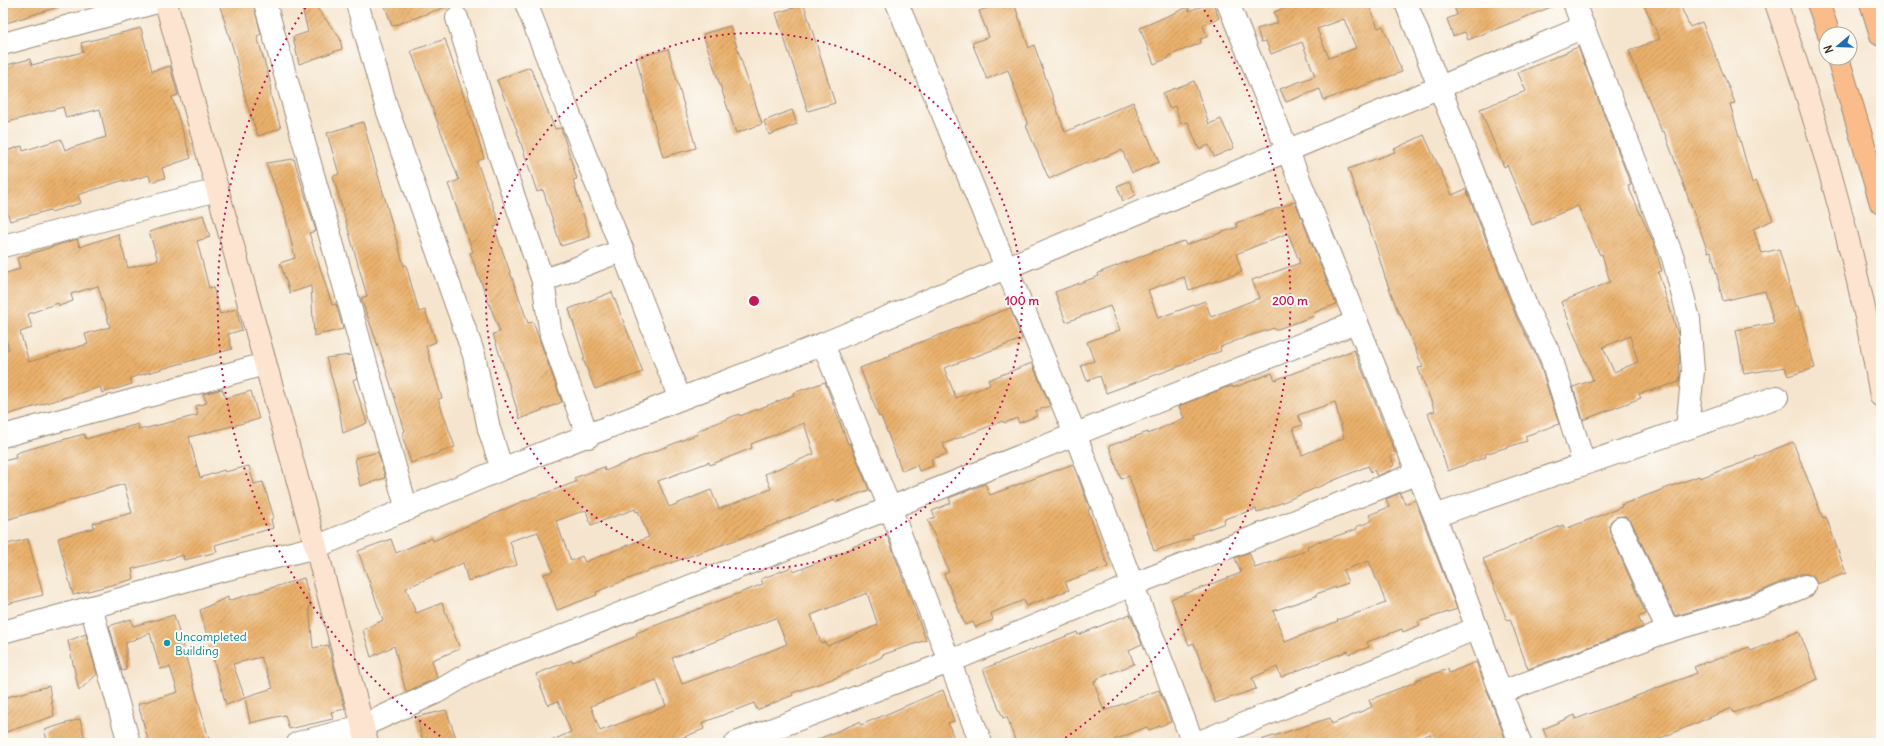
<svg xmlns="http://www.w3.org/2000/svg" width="1884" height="746" font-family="Delius,sans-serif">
  <defs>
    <pattern id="building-hatch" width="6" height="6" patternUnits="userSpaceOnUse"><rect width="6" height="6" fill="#eab16c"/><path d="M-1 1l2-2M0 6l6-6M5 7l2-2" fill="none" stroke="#bf9058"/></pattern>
  </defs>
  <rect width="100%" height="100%" fill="#fdfcf7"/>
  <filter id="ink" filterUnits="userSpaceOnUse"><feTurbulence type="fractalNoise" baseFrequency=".025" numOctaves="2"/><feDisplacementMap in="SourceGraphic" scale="8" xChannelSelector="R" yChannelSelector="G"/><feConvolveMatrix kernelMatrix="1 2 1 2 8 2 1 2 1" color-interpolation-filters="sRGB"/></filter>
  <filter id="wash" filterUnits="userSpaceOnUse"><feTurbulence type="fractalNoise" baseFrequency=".012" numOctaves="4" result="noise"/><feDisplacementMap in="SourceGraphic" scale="16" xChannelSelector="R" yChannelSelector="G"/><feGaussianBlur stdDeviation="0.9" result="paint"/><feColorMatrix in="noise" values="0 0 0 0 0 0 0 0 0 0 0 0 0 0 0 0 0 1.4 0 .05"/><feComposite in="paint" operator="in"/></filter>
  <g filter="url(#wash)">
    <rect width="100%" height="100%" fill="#f6e5ce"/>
    <g id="blocks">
      <!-- building -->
      <g fill="url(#building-hatch)" fill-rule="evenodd">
        <path d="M3,3h58v3l-58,18z"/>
        <path d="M219,3h34l8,31 -4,2 13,45 1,16 10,31 -23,8 -12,-35 -11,-46z"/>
        <path d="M301,3h12l27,35 2,11 -43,15 -6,-27 15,-5z"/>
        <path d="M384,3h66l1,2 -59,21z"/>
        <path d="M1003,3h11l15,45 5,-3 31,87 68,-30 26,60 -27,11 -10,-23 -35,14 -1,-2 -37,17 -23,-53 2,-1 -20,-55 -21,9 -15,-36 17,-6 -10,-26z"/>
        <path d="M1211,3h2l6,15 -16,7 4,12 -7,2 1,4 -33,13 1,2 -15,6 -14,-36 48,-21 1,4z"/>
        <path d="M1298,3h70l10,25 5,-2 19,46 -78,28 -4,-11 -34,13 -6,-13 35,-13 -13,-34 -31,12 -5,-13 -5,1 -4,-13 21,-6 -4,-11zM1344,19l12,29 -27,10 -12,-29z"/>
        <path d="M1453,3h108l-93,37 -3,-8 -12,4 -6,-17 10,-4z"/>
        <path d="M1643,3h36l11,24 12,-5 33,81 -5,1 22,79 4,-2 17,39 -20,9 9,24 17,-4 16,57h3l17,62 -27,8 -3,-9 -41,7 -8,-44 38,-7 -9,-32 -42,10 -12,-50 -3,1 -44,-121 -2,1 -33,-81 31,-12z"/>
        <path d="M804,5l31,98 -27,8 -32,-98z"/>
        <path d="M730,26l32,98 -26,9 -33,-99z"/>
        <path d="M141,28l11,43 18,-5 8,29 -6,2 19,61 -29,10 3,10 -14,4 -2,-7 -24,7 -1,-2 -46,15 3,8 -30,9 -1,-2 -40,11 -7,-23v-46l19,-6 1,5 38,-12 4,11 41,-13 -6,-28 -34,9 -3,-11 -55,15 -5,-19v-37l27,-7 2,6 51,-13 -2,-9z"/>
        <path d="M445,39l39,119 -7,4 23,63 -6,2 34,96 5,-1 29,80 -42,17 -27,-85 7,-2 -30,-79 3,-1 -25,-68 11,-4 -48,-129z"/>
        <path d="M1578,47l53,138 -3,1 26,58 8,27 -4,1 20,62 2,29 -2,1 2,9 -1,9 -40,12 2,4 -58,22 -10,-33 20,-7 -32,-78 49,-20 -8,-28 -2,1 -22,-49 -46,19 -25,-60 -3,2 -24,-58 46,-18 -8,-18zM1630,336l8,26 -24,10 -11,-25z"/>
        <path d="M668,49l28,99 -33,9 -27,-99z"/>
        <path d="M530,67l25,62 6,-1 16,51 -4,1 17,57 -29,9 -18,-56 -6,2 -21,-64 -19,-48z"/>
        <path d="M1194,81l15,43 12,-5 13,29 -20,9 -5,-12 -10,4 -11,-27 -7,2 -6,-18 -6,2 -6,-15z"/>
        <path d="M792,110l5,14 -28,11 -5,-14z"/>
        <path d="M363,122l41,144 2,-1 13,47 6,-2 11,32 -10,4 16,52 -4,1 17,48 -44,16 -8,-25v-6l2,-1 -22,-71 -22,-62 6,-2 -34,-120 6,-2 -12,-41z"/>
        <path d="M1424,135l28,60 14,-6 50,127 23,46 20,62 -34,12 2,5 -42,13 1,3 -38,14 -20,-58 7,-2 -17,-43 5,-1 -23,-54 -1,1 -14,-37 -11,-36 -26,-72 47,-17 -1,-3z"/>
        <path d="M294,159l22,72 -7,2 23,72 4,-1 7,25 -29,7 -3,-50 -21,7 -10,-30 15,-5 -11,-48 -18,-47z"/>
        <path d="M1129,181l7,14 -13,6 -6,-15z"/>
        <path d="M1295,202l41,102 -23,9 1,3 -39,14 -1,-2 -28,9 -26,10 1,4 -115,42 -6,-17 -13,5 -6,-16 13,-4 -7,-19 33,-12 -10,-24 -44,16 -11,-30 44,-16 -1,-3 57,-22 29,-10 2,4 52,-18 -2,-4zM1288,233l12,30 -48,17 7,18 -48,19 -6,-16 -47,17 -10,-28 36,-13 5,13 53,-18 -6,-18z"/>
        <path d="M203,215l7,22 -13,4 12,47 4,-1 7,27 16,-5 6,21 -14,4 4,15 -102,29 2,6 -30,9 -2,-6 -97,29v-66l6,-1 -6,-18v-57l17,-5 -3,-11 60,-19 3,8 38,-13 10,34 30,-8 -9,-28zM98,286l12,41 -25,7 3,10 -59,18 -9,-30 12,-4 -4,-14 30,-11 1,3 14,-5 -2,-7z"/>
        <path d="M612,292l31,80 -48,17 -12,-30h2l-16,-50z"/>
        <path d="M1010,308l12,31 -78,29 12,30 34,-13 -2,-5 44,-17 18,43 -15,5 2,5 -18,7 -2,-5 -13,5 -1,-2 -60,23 4,10 -16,5 2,7 -14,5 -2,-6 -15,6 -21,-55 -2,1 -19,-49 31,-12 -1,-2z"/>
        <path d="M1354,350l42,105 -5,2 3,8 -4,2 1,3 -14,6 -3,-6 -3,2 -3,-6 -111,47 -1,-4 -32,10 1,4 -33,12 1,3 -39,13 -25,-75 -8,3 -12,-33 39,-14v2l36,-16 -5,-12 45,-18 9,-2v2l39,-15 3,7zM1335,402l9,36 -42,17 -9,-27 9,-3 -4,-10z"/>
        <path d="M351,355l6,23 -4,2 14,43 -24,10 -6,-37 -11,-38z"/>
        <path d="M825,382l23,62 2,-1 19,47 -34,12 -1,-2 -93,38 -93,33 -52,21 1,3 -40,15 -13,-36 9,-3 -15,-39 -28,9 7,24 -49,16 -5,-18 -57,25 10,25 26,-10 18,46 -28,11 5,18 -31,14 -12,-46 -23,11 -8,-27 20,-10 -25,-69 33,-12 5,14 36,-15 1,3 88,-39 55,-20 -2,-4 30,-11 1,4 93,-37 -1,-3 42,-17 1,2 54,-21 -1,-2zM804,423l10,31 -49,20 6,15 -52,20 -8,-19 -42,17 -11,-26 51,-19 1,3 42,-17 -1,-4zM635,509l1,3 2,-1 11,26 -64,25 -3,-6 -11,5 -15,-40 30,-11 5,15z"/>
        <path d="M222,389l4,9 25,-7 8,28 -70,18 11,41 24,-8 1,2 24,-6 5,18 9,-2 11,36 -3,1 2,9 -58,17 2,7 -33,8 -1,-5 -51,14 2,10 -61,16 -15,-57 36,-10 -1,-5 39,-10 -8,-29 -121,37v-60l13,-3 -1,-4 7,-3 62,-17 2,5 52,-15 1,6 59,-15 -2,-9 11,-3 -4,-9z"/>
        <path d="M1793,442l30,76 3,-1 20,56 -29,11 -5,-8 -5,-2h-7l-39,17 -86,25 -43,-93 -4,-5 -5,-2 -7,1 -5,4 -2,5 1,7 36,81 -8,3 5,10 -115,42 -18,-50 -3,1 -24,-61 80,-34 2,4 57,-22 -1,-2 78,-29 1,2 56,-20 -1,-1z"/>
        <path d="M378,452l7,26 -25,8 -5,-28z"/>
        <path d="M1073,464l17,45 -2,1 20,57 -43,15 4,8 -13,5 -30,11 -2,-6 -33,13 2,7 -18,7 -2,-5 -8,3 -21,-51 5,-2 -21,-52 7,-3 -3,-6 19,-8 -2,-5 36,-14 5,11z"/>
        <path d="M1400,493l5,11 10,-4 42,109 -39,13 2,3 -17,7 -1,-3 -35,13 2,5 -20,7 -1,-3 -67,26 -4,-10 -25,11 4,11 -41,14 -21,-60 -5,2 -18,-46 70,-26 -6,-15 14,-6 6,16 53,-18 -1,-4 50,-17 -1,-2 16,-6 -3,-6 20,-8 -3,-8zM1369,561l17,42 -49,17 1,1 -53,21 -12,-31 43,-15v-2l32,-11 -5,-13z"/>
        <path d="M887,535l39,105 -44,15v2l-44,20 -46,16 1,2 -36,15 -3,-7 -52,20 2,6 -35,14h-123l25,-11 -13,-31 -10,4 -12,-31 36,-14 1,2 64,-26 -1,-3 127,-49 -2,-5 31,-12 2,5 59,-24 -1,-1zM867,593l11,32 -51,21 -2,-4 -4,1 -10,-28zM776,618l11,26 -58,24 -1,-1 -46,17 -10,-26zM656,680l10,26 -66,25 -9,-25z"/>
        <path d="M28,539l15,56 -40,10v-60z"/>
        <path d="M304,578l7,28h-2l4,42 15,-3 17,64 -14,3 2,7 -44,10 -4,-14 -35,8 -5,-26 28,-9 -12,-31 -28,7 12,34 -19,7 -26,-95 28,-13v4z"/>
        <path d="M1130,614l12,30 -13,6 5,14 -38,15v2l-2,1 10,29 55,-21 12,32 -22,8 -2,-3 -33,13 1,3h-99l-9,-26 -4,1 -20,-49 94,-37 1,3z"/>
        <path d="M174,615l36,128h-61l-11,-39 40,-12 -8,-25 -10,2 -10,-36 -24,10v27l-4,1 -13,-45 22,-7 2,7z"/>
        <path d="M1799,631l19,48 -46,19 -38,15 -2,-5 -83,35h-100l-6,-14 32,-14 1,4 121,-46 -3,-6 12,-5 1,1 42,-16 2,4z"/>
        <path d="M86,634l11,40 -18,17 -11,-50z"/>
        <path d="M1476,662l31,81h-73l-4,-9 -24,9h-145v-3l69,-22 2,6 40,-17 -3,-7 47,-18v-2l32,-11 1,4z"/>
        <path d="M49,686l5,30 -51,17v-35z"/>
        <path d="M943,690l11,31 -6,2 8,20h-147l50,-21 2,3z"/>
        <path d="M446,710l12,33h-35l-6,-26z"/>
        <path d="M80,719l6,24h-38l-4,-13z"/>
      </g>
    </g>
  </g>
  <g filter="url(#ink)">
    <use href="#blocks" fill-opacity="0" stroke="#988876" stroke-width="1"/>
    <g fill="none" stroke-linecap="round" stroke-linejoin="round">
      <!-- street casing -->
      <g stroke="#988876" stroke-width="24">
        <g id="street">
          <path d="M265,3l142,507"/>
          <path d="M357,3l30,106 87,246 15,74 13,40"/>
          <path d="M897,3l178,431 118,309"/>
          <path d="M1228,3l207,513 85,227"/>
          <path d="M1406,3l122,308 23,46 33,107"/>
          <path d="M1574,3l99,255 16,61 4,52 -6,57"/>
          <path d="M457,18l39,127 47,136"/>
          <path d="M3,44l151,-41"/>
          <path d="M3,246l214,-56"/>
          <path d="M823,344l67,164 91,235"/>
          <path d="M680,399l143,-55 761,-317"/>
          <path d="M3,436l262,-72"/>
          <path d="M588,437l-37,-102 -8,-54 80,-31"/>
          <path d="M1435,516l342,-119"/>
          <path d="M1621,528l47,103"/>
          <path d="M91,607l38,136"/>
          <path d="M3,632l220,-62 93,-23 186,-78 178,-70 -154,-396"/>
          <path d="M1502,692l166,-61 97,-28 40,-17"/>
          <path d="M298,743l64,-17 75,-34 36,-21 417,-163 467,-186"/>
          <path d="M736,743l213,-81 183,-77 286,-112"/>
          <path d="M1197,743l280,-115"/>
        </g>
      </g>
      <!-- secondary casing -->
      <g stroke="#988876" stroke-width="24">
        <g id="secondary">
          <path d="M166,3l150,544 51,196"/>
          <path d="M1776,3c44,126 83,261 105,393"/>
        </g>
      </g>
      <!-- highway casing -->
      <g stroke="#988876" stroke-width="24">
        <g id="highway">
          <path d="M1818,3l11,31"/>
          <path d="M1871,3l10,32"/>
          <path d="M1838,58l43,145"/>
        </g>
      </g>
      <!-- street -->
      <use href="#street" stroke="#fff" stroke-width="22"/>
      <!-- secondary -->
      <use href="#secondary" stroke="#fde4d0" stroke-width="22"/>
      <!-- highway -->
      <use href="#highway" stroke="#f9bc8a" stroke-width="22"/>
    </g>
  </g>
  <!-- distance rings -->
  <g fill="none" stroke="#c2185b" stroke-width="2" stroke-dasharray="2 4">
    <circle cx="754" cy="301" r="268"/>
    <path d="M450 743A536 536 0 0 1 307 5M1201 5A536 536 0 0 1 1058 743"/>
  </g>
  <!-- markers -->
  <circle fill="#0f9aa8" stroke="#fdfcf7" stroke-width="1.5" cx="167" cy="643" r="4"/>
  <g text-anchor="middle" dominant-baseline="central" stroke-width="4" stroke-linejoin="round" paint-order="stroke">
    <!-- culture labels -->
    <g font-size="12" fill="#0d838f" stroke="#fdfcf7" text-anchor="start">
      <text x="175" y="636">Uncompleted<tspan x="175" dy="14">Building</tspan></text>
    </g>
  </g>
  <circle cx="754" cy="301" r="6" fill="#c2185b" stroke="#fdfcf7" stroke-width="2"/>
  <g font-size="12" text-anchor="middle" font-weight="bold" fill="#c2185b" stroke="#fdfcf7" stroke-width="4" stroke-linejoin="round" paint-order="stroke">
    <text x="1022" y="305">100 m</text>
    <text x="1290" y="305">200 m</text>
  </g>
  <!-- margin -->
  <rect width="1884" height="746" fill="none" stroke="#fdfcf7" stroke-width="16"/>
  <!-- north arrow -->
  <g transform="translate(1838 46) rotate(251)"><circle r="19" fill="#fdfcf7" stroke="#afa8a0"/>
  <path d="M0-3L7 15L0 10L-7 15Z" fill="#1f6fb2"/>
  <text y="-6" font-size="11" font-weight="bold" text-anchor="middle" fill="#3b2a1e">N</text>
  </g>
</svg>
